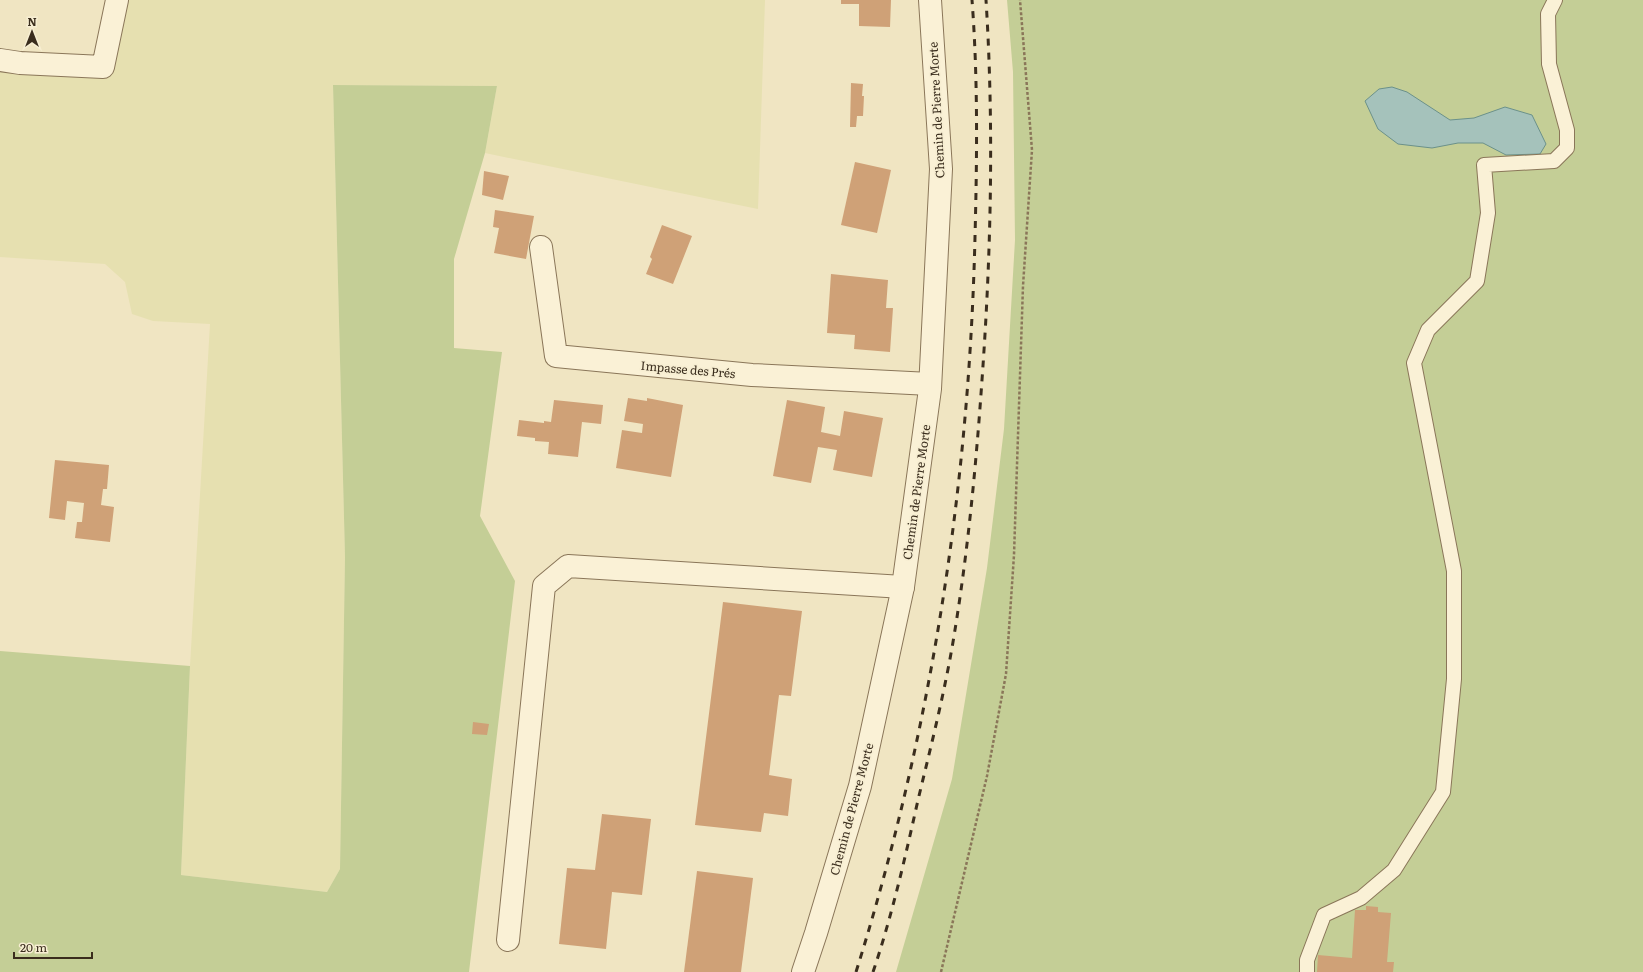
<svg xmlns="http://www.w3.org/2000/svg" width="1643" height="972" font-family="Literata,serif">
  <rect width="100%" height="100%" fill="#f0e5c2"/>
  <!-- farmland -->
  <path fill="#e6e0b0" d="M117,0h648l-7,209 -273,-56 12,-67 -164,-1 12,472 -5,312 -13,23 -146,-17 9,-209 20,-342 -57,-3 -21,-7 -7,-32 -20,-18 -105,-7v-197l103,7z"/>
  <!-- green -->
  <g fill="#c4ce96">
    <path d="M1007,0h636v972h-747l56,-193 35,-211 17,-139 11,-189 -2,-168z"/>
    <path d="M333,85l164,1 -12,67 -31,106v89l48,4 -22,164 35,65 -46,391h-469v-321l190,15 -9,209 146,17 13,-23 5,-312z"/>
  </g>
  <!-- water -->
  <path fill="#a5c2bb" stroke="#6b918a" d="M1392,87l15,5 43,28 24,-2 31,-11 27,8 14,29 -6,10 -34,1 -23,-12h-25l-26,5 -34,-4 -20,-15 -13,-28 14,-12z"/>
  <!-- building -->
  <g fill="#cfa177">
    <path d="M841,0h50l-1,27 -31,-1v-22h-18z"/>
    <path d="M851,83l12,1 -1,12h2l-1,20h-6l-1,11h-6z"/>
    <path d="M855,162l36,8 -14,63 -36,-8z"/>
    <path d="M484,171l25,5 -6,24 -21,-5z"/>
    <path d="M495,210l39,6 -8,43 -32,-6 5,-25 -6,-1z"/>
    <path d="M662,225l30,11 -19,48 -27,-10 6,-15 -2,-2z"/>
    <path d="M831,274l57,6 -2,28h7l-3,44 -36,-3 1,-14 -28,-2z"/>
    <path d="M628,398l19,3v-3l36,7 -12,72 -55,-9 6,-38 20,3 1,-9 -19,-3z"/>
    <path d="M554,400l49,5 -2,19 -19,-2 -4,35 -30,-3 1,-12 -14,-1v-3l-18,-2 2,-16 25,3v-2l7,1z"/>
    <path d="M787,400l38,7 -4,25 19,4 4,-25 39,7 -11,59 -39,-7 4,-20 -19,-3 -7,36 -38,-7z"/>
    <path d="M55,460l54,5 -2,24h-4l-2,16 13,2 -4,35 -35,-4 2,-16h5l2,-19 -17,-2 -2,19 -16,-2z"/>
    <path d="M723,602l79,9 -11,85 -12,-1 -10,80 23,4 -4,37 -24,-3 -3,19 -66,-7z"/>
    <path d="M473,722l16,2 -2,11 -15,-1z"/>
    <path d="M602,814l49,5 -9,76 -30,-3 -6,57 -47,-5 8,-76 28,2z"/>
    <path d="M697,871l56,7 -12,94h-57z"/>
    <path d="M1366,906l12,1v5l13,1 -4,49h7l-1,10h-76l1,-17 34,3 3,-48h11z"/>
  </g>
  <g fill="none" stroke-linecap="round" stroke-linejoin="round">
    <!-- service casing -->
    <g stroke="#8a7659" stroke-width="16">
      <path id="service" d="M1307,972v-12l17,-45 37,-17 33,-28 49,-78 11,-113v-108l-40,-208 14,-33 49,-49 11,-68 -4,-48 70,-4 13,-13v-18l-18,-66 -1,-50 7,-14"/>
    </g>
    <!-- minor casing -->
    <g stroke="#8a7659" stroke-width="24">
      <g id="minor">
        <path d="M0,60l20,3 83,4 14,-67"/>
        <path d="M541,247l15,109 196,19 178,9"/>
        <path d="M508,940l36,-354 24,-20 335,21"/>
        <path d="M803,972l13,-39 44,-147 43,-199 27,-198 11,-220 -11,-169"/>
      </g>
    </g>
    <!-- path -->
    <path stroke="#8a7659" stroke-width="2.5" stroke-dasharray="3 2" stroke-linecap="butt" d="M941,972l46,-196 19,-102 8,-119 9,-269 9,-136 -12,-150"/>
    <!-- service -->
    <use href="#service" stroke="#faf1d6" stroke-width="14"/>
    <!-- minor -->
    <use href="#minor" stroke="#faf1d6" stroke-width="22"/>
    <!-- rail -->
    <g stroke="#3a2d1d" stroke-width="3" stroke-dasharray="7 7" stroke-linecap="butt">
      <path d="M856,972c75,-239 113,-484 119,-735 2,-79 3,-158 -3,-237"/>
      <path d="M873,972c19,-56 32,-114 45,-172 13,-54 27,-109 36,-164 14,-85 22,-170 28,-256 9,-126 12,-253 4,-380"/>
    </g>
  </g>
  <g text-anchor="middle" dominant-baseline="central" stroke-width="3.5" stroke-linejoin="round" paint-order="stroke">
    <!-- street labels -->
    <g font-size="12" fill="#3a2d1d" stroke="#f7eed2">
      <text transform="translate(936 110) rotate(-93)">Chemin de Pierre Morte</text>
      <text transform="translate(688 369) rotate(5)">Impasse des Prés</text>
      <text transform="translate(916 492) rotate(-82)">Chemin de Pierre Morte</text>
      <text transform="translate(851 809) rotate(-75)">Chemin de Pierre Morte</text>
    </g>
  </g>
  <!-- north arrow -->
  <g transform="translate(32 32)" stroke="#f7eed2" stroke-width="3" paint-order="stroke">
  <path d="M0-3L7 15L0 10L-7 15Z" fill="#3a2d1d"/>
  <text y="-6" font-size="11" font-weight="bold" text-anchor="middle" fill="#3a2d1d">N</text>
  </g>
  <!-- scale -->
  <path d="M14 952v6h78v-6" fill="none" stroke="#3a2d1d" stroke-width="2"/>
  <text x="20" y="952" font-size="12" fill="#3a2d1d" stroke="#f7eed2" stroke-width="3" paint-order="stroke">20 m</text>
</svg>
